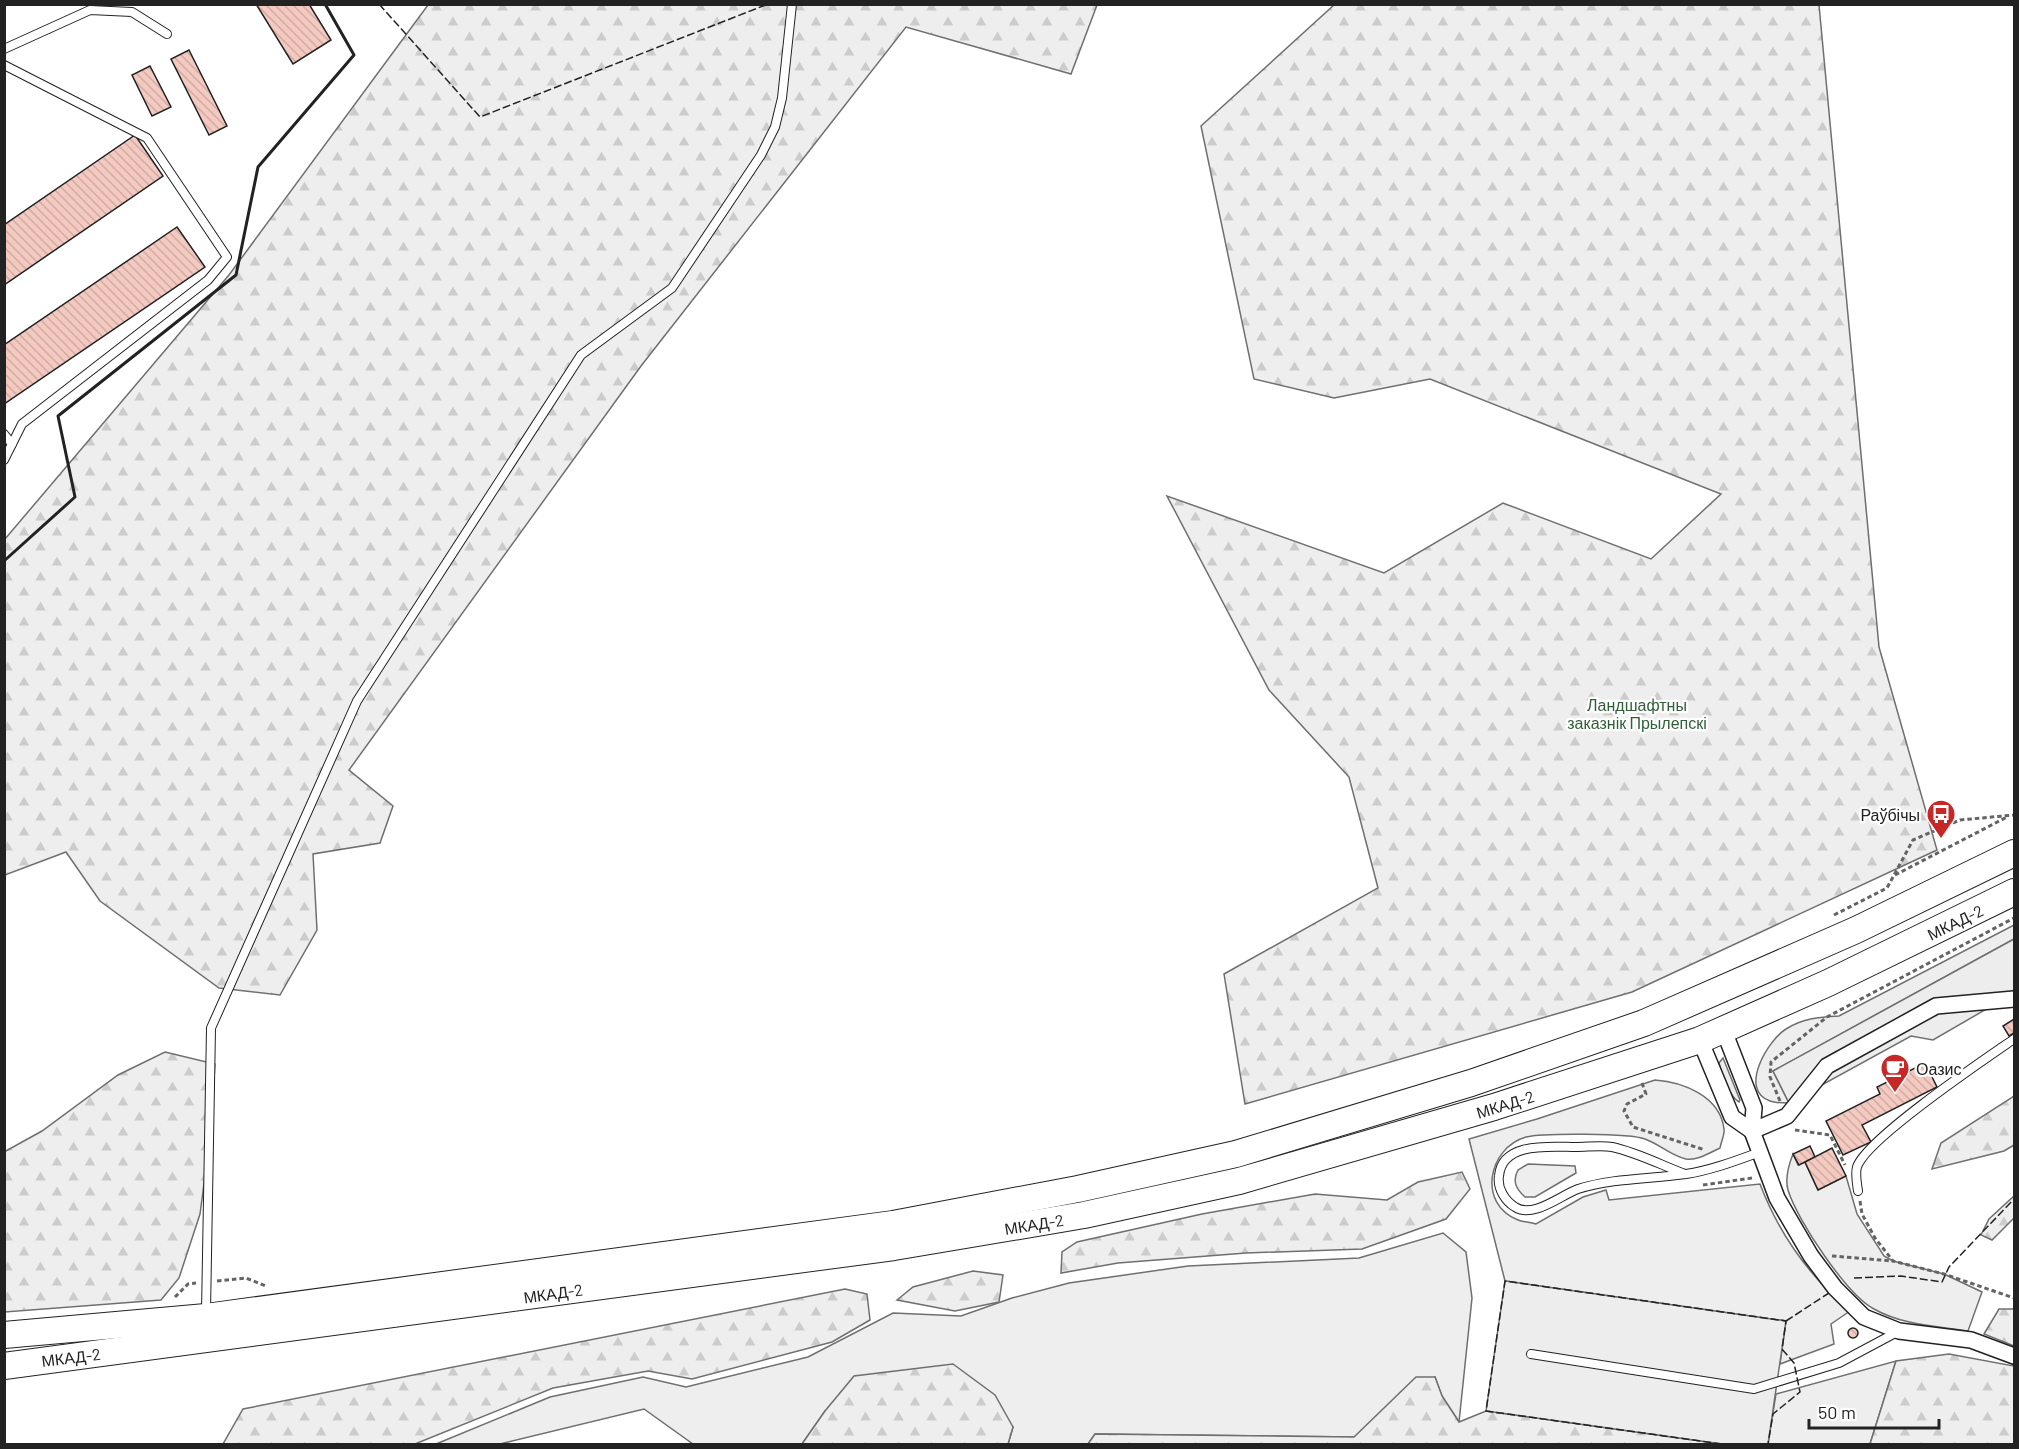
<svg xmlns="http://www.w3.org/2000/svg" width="2019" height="1449" font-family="Barlow,sans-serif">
  <defs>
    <pattern id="forest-firs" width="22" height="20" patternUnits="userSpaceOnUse" patternTransform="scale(1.5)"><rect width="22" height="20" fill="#eee"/><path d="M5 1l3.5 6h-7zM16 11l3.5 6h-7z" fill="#ccc"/></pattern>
    <pattern id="building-back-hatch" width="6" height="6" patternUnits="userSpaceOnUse" patternTransform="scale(1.5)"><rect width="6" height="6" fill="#f3c9c0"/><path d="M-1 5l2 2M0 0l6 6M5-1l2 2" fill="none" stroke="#d0aca5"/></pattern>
  </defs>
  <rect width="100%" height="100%" fill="#fff"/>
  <!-- green -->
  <g fill="#eee" stroke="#6f6f6f" stroke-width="1.5">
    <path d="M2014,925v14l-241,132 16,32c-6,0 -14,0 -19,-2 -32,-11 -2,-61 16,-72 17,-11 34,-12 53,-13z"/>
    <path d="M1723,1058l17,42 -1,2c-10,-6 -17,-27 -20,-39z"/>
    <path d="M1655,1080c28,2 65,16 69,49 1,5 -3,13 -4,19 -9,4 -23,13 -34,11 -14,-3 -27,-15 -41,-20 -15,-6 -103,-6 -119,-2 -38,11 -49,67 -8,83 5,2 12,2 18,4l47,-27 23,-7 3,10 151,-16c19,50 49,92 90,127l-19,13 3,20 -54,20 6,-43 -281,-40 -36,-142 68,-20z"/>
    <path d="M1793,1154l5,11 7,-3 13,28 28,-14 11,38 27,42 9,5 51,13 38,18 -14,39c-32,-5 -66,-6 -94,-22 -27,-14 -77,-89 -86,-119 -3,-11 1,-26 5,-36z"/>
    <path d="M1528,1164l47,2 1,7 -41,24h-10c-9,-8 -13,-16 -7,-27z"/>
    <path d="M1443,1233l23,19 6,46 -13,124 -17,-26 -7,-19 -80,60 -260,-3 -7,10h-80l5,-17 -188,-16 -23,33h-109l-49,-35 -144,35h-64l114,-47 93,-20 43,10 122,-30 85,-44 68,3 51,-18 57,-15 119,-17 171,-8z"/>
    <path d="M1896,1361l-26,83h-102l8,-50z"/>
  </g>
  <!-- forest -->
  <g fill="url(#forest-firs)" stroke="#6f6f6f" stroke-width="1.5">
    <path d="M428,5h669l-26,69 -165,-47 -265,339 -292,404 44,36 -13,37 -67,11 4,76 -37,65 -61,-7 -119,-87 -34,-49 -61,23v-336l224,-264z"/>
    <path d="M1334,5h485l60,642 58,203 -305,142 -387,112 -21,-130 154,-86 -29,-111 -80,-87 -102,-194 217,77 119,-70 148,56 70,-65 -291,-115 -96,19 -80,-19 -53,-253z"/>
    <path d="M165,1052l50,12 -5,74 -10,76 -21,64 -18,22 -156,12 -1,-160 38,-21 76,-56z"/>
    <path d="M2014,1096v49l-10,6 -72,18 9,-26z"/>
    <path d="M1462,1172l8,17 -24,30 -84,30 -116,4 -128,10 -57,10 1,-21 15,-10 125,-28 113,-20 72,6 31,-18z"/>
    <path d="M2014,1196v22l-22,22 -11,-5 8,-16z"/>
    <path d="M973,1271l30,4 -4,27 -44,9 -58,-11 16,-13z"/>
    <path d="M845,1289l22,5 3,26 -38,22 -140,37 -44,-8 -95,17 -138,56h-192l20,-35z"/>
    <path d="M1999,1309h15v37l-30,-12z"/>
    <path d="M1949,1354l65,12v78h-144l26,-83z"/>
    <path d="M953,1364l42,31 18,32 -5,17h-206l23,-33 29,-35z"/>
    <path d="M1416,1377h19l7,19 17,26 27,-11 236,33h-634l7,-10 259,3z"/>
  </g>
  <!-- parking -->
  <g fill="#ededed" stroke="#6f6f6f" stroke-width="1.5">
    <path d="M2014,939v54l-81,47 -22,-4 -122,67 -16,-32z"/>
    <path d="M1505,1281l281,40 -18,123h-46l-236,-33z"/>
  </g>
  <!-- building -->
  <g fill="url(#building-back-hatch)" stroke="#222" stroke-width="1.5">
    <path d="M256,4h53l22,36 -38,24z"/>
    <path d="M189,50l38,76 -18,9 -38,-76z"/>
    <path d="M150,66l21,41 -19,9 -20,-41z"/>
    <path d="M135,135l28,41 -159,109v-60z"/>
    <path d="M177,227l28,40 -201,137v-59z"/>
    <path d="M2014,1019v14l-5,3 -6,-10z"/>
    <path d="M1925,1063l12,24 -75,38 9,17 -28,13 -17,-34 54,-27 -3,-7z"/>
    <path d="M1810,1146l5,11 -16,8 -6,-11z"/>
    <path d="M1832,1148l14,28 -28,14 -13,-28z"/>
    <circle cx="1853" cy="1333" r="5"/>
  </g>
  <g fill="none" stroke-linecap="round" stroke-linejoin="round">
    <!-- service casing -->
    <g stroke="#222" stroke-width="10">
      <g id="service">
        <path d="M4,49l86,-39 42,2 35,22"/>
        <path d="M4,65l143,73 80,119 -19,23 -186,144 -18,36"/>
        <path d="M4,434l8,10"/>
        <path d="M1685,1174c-24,-9 -49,-22 -73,-27 -11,-2 -25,0 -36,0 -25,0 -74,-6 -77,29 -2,12 6,25 16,31 18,12 46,-12 63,-18 35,-11 72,-10 108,-15 26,-4 49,-13 74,-22"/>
        <path d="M1858,1191c-1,-7 -3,-17 -1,-24 9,-28 128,-108 157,-128"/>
        <path d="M206,1312l5,-284 146,-327 224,-346 91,-67 89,-133 14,-28 7,-29 10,-94"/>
        <path d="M1531,1354l223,35 85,-26 60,-32"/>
      </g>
    </g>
    <!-- minor casing -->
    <g stroke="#222" stroke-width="18">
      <g id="minor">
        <path d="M1724,1031l30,77 -2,23 25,67 34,58 24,32 29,29 35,14 72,9 43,16"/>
        <path d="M1700,1040l32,77 20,14"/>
        <path d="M1752,1131l35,-15 40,-50 109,-60 78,-7"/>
      </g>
    </g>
    <!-- trunk casing -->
    <g stroke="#222" stroke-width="28">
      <g id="trunk">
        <path d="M4,1335l202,-18 687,-93 185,-35 158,-35 235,-71 173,-60 212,-93 158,-77"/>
        <path d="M4,1366l890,-119 190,-32 155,-34 255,-74 206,-67 128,-57 186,-91"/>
      </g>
    </g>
    <!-- path -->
    <g stroke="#646464" stroke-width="3" stroke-dasharray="4.5 3" stroke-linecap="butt">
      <path d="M1895,875l112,-58"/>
      <path d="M1834,915l53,-27 26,-48 47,-20 54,-5"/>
      <path d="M1642,1083l4,11 -19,10 -3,7 9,16 72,23"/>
      <path d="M1780,1101l-10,-24 1,-15 56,-45 187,-99"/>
      <path d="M1795,1130l35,5 15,30"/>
      <path d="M1703,1185l49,-7"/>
      <path d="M1860,1201l2,13 13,24 18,23 51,13 70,24"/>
      <path d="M1832,1256l61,5"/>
      <path d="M217,1281l29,-3 20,8"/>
      <path d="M175,1297l13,-13 8,-1"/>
    </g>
    <!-- service -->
    <use href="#service" stroke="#fff" stroke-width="8"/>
    <!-- minor -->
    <use href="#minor" stroke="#fff" stroke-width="15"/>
    <!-- trunk -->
    <use href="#trunk" stroke="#fff" stroke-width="26"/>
    <!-- fence -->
    <g stroke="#222" stroke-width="1.5" stroke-dasharray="8 3" stroke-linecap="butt">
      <path d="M379,4l101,113 288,-113"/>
      <path d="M1854,1278l47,-2 41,6 7,-15 65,-68"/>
      <path d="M1786,1321l43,-28"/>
      <path d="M1722,1444l-236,-33 19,-130 281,40 -4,28 12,14 6,29 -27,22 -5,30"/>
    </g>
    <!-- wall -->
    <path stroke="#222" stroke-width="3" d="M4,561l71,-64 -17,-81 178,-141 22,-108 96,-112 -29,-51"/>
  </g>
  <!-- icons -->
  <defs>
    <g id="bus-pin" transform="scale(1.5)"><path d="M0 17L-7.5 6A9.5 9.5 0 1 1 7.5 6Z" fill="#c62828" stroke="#fff"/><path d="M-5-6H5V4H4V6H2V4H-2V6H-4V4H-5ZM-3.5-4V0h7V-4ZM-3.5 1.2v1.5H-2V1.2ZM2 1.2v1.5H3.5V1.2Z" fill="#fff"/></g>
    <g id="cafe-pin" transform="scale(1.5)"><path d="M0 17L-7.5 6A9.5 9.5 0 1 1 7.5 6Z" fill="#c62828" stroke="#fff"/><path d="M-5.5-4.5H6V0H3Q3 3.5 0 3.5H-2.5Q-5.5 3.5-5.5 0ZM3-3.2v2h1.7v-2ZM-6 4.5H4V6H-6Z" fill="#fff"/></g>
  </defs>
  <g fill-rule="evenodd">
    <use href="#bus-pin" x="1941" y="814"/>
    <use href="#cafe-pin" x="1895" y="1068"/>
  </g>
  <g text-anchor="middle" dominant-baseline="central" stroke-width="4.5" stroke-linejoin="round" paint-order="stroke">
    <!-- park labels -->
    <g font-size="16" fill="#2f5e38" stroke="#fff">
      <text x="1637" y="704">Ландшафтны<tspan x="1637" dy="18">заказнік Прылепскі</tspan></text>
    </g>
    <!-- poi labels -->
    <g font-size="16" fill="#222" stroke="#fff" text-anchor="end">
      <text x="1920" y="814">Раўбічы</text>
      <text x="1916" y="1068" text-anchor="start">Оазис</text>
    </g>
    <!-- street labels -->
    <g font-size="16" fill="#222" stroke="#fff">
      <text transform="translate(1955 922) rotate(-26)">МКАД-2</text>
      <text transform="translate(1505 1104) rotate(-17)">МКАД-2</text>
      <text transform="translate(1034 1224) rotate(-9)">МКАД-2</text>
      <text transform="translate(553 1293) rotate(-8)">МКАД-2</text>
      <text transform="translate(71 1357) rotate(-7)">МКАД-2</text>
    </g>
  </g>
  <!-- border -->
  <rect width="2019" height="1449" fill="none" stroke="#222222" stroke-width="12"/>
  <!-- scale -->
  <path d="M1809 1419v9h130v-9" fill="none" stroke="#222222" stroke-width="3"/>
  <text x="1818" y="1419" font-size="18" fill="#222222" stroke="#ffffff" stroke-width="4.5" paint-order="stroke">50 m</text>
</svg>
